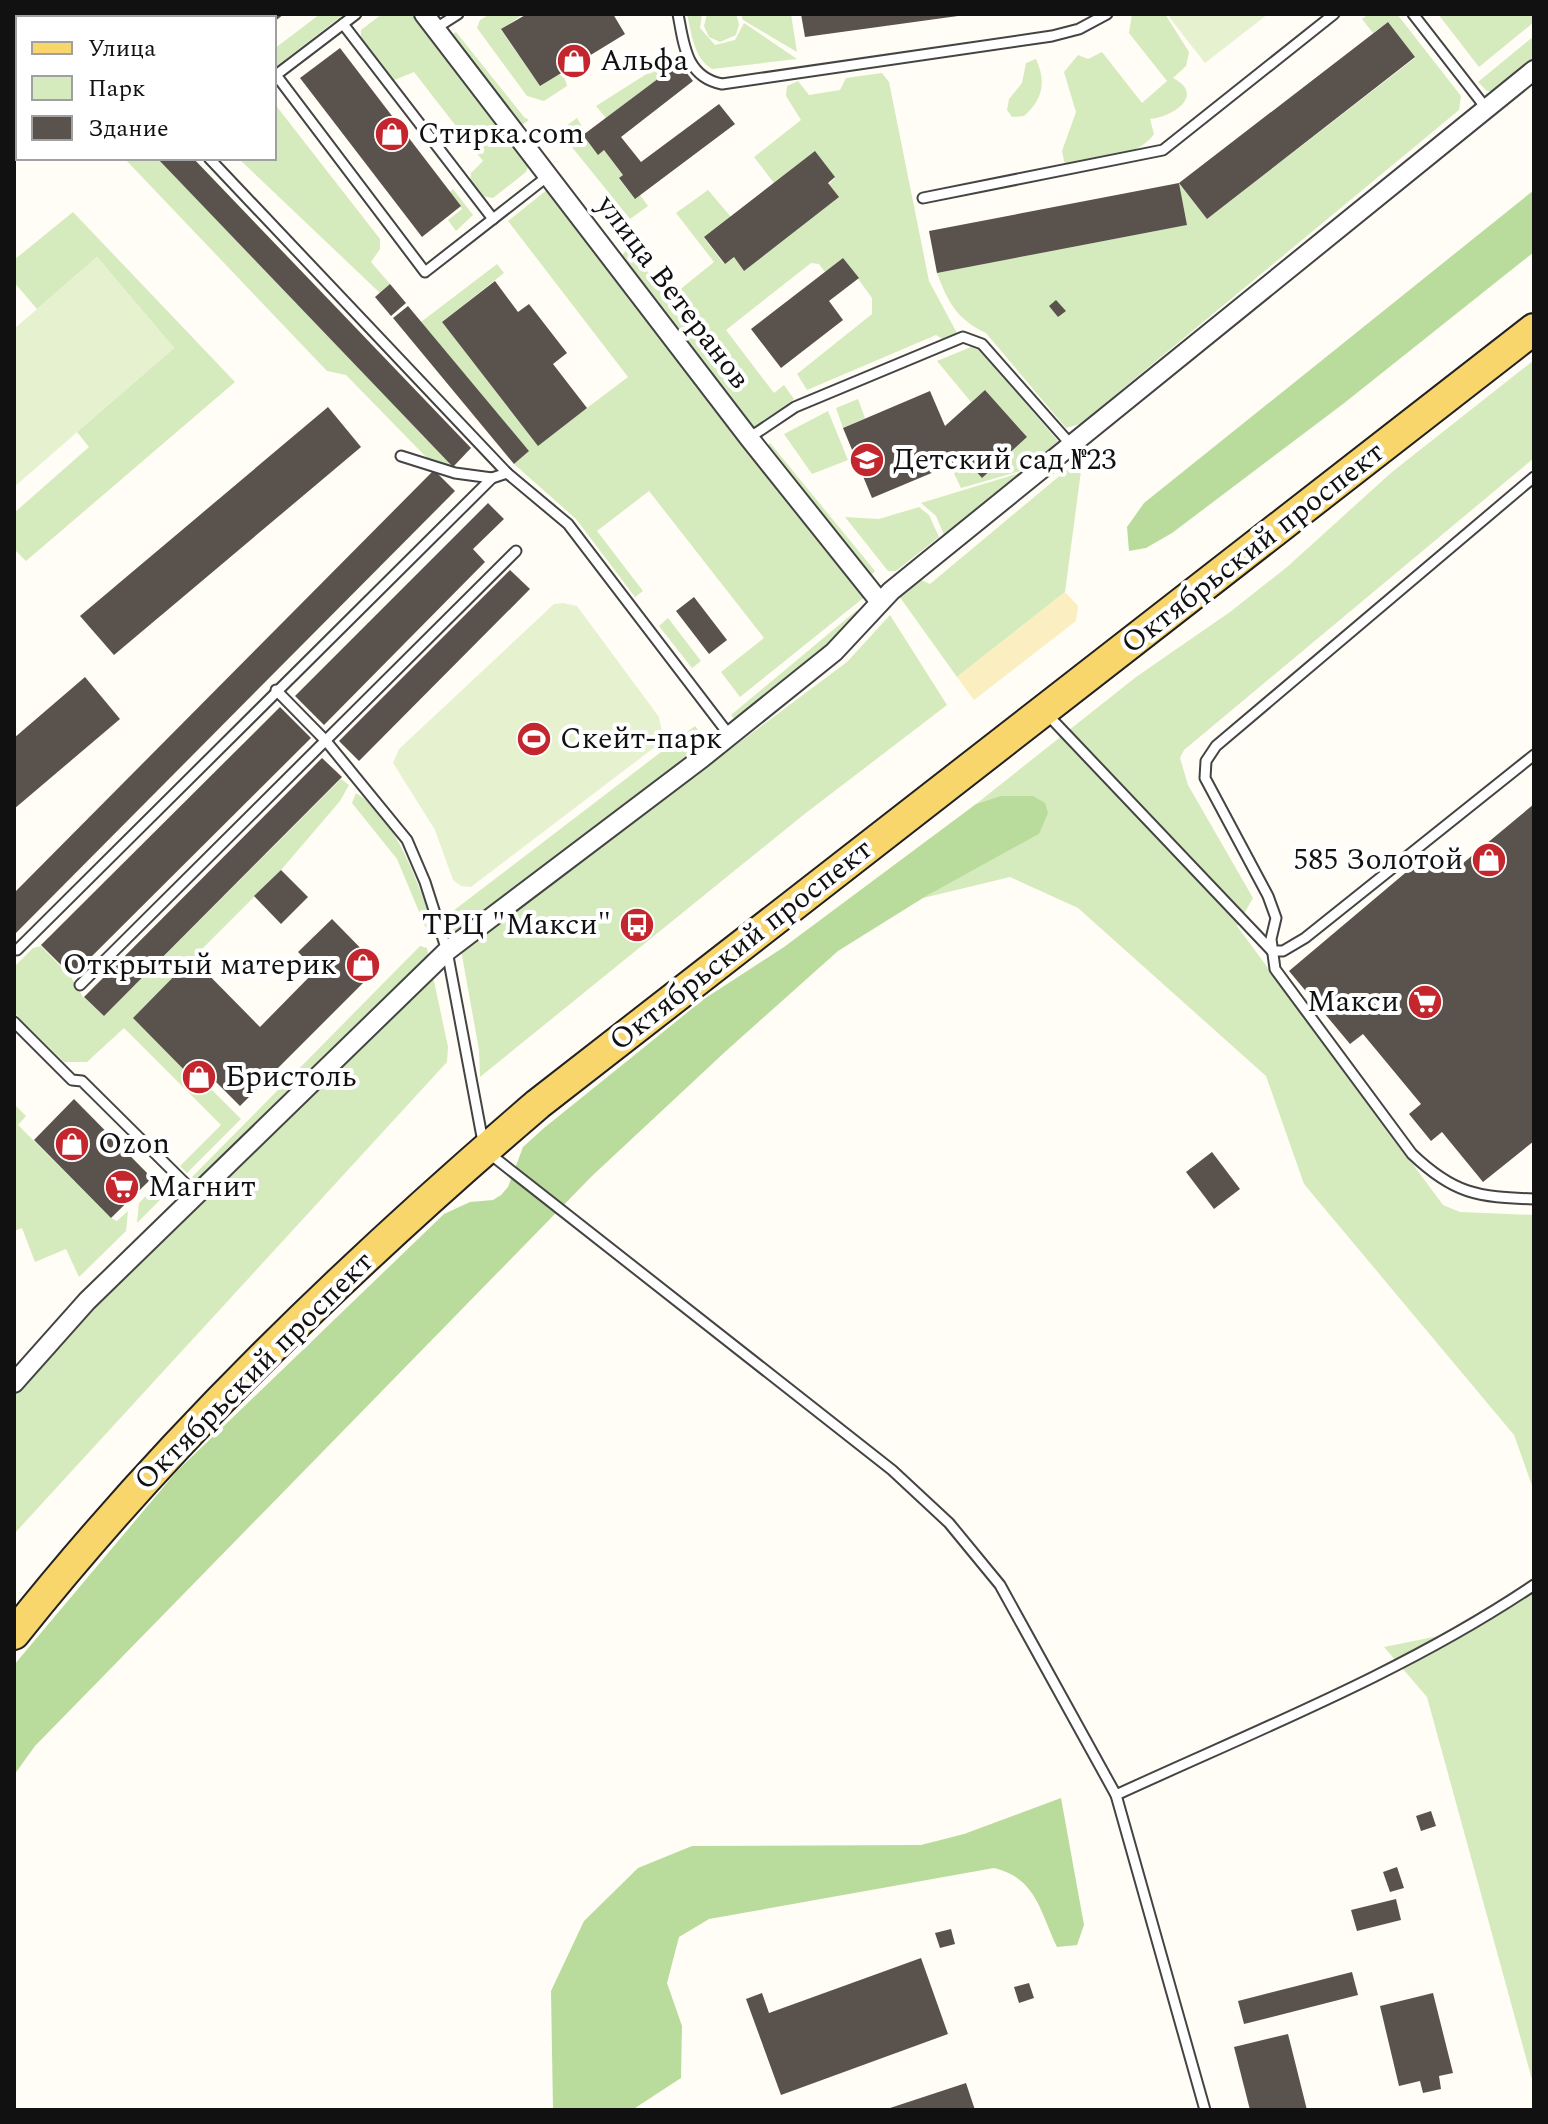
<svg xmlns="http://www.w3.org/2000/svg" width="1548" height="2124" font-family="Spectral,serif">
  <rect width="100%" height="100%" fill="#fffdf5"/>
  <!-- green -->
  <g fill="#d5ebbd">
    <path d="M320,14h24l-70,54v-19z"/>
    <path d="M382,14h33l115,148 -4,10 -33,26 -12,-2 -11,-14 1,-9 12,-12 -69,-89 -22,9 -31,-40v-11z"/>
    <path d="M490,14h33l-22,16 39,56 19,-12 6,5 2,7 -23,15 -17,-5 -50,-68 3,-8z"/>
    <path d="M687,14h15l-2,14 15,17 20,-5 9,-17 53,36 -85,10c-19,-12 -20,-35 -25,-55z"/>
    <path d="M707,14h29l3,10 -3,11 -16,7 -11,-5 -5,-11z"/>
    <path d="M741,14h50l6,38 -54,-32z"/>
    <path d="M1132,14h33l24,38 -3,14 -13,12c33,17 0,39 -23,41l4,15c-17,25 -61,24 -89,31l-3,-14 14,-39 -12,-40 14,-17 10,4 14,-7 40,51 25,-22 -38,-48z"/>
    <path d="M1369,14h28l64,82 -2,14 -379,314 -14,4 -80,-95c-28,-13 -38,-30 -49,-60l250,-48 -8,-42 28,36 208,-161 -27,-36 -15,11 -11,-14z"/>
    <path d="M1438,14h96v8l-55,45z"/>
    <path d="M456,32l68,85 5,3 -10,7 -70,-91z"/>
    <path d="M1534,36v26l-38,29h-9l-9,-9z"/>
    <path d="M1036,59c11,24 6,41 -12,57l-12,1 -5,-7 2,-11 13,-16 4,-20z"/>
    <path d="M667,61l12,2 -73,55 -10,-12z"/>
    <path d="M882,73l7,9 40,199 29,54 -14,5 -8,-5 -129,55 -10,-16 75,-60v-16l-29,-40 -18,14 -6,-8 -8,-1 -85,67 48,63 10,-8 10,14 -42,31 -132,-172 9,-11 38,50 5,-1 42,-34 -38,-49 32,-23 23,27 -27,21 20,26 10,-7 10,14 91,-93 -61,5 -20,-26 47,-37 -15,-24 1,-10 11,-5 11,14 31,-5 6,-12z"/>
    <path d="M274,103l106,136v10l-9,13 19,22 -10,9 -142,-135h36z"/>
    <path d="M577,118l21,36 6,-4 19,25 -4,4 15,19 6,-3 8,11 -18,13 -71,-88z"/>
    <path d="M124,158h33l296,309 -25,-8 -82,-84 -19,-4z"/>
    <path d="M453,189l20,26 -17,16 -8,-11 14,-11 -12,-17z"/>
    <path d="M548,189l319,406 -127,102 -19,-25 43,-34 -115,-147 -52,40 46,60 -8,6 -59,-78 -62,-55 15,-13 -108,-129 76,-58 7,9 -62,49 96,123 90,-68 -120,-156z"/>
    <path d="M73,212l162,170 -209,179 -12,-12v-36l75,-66 -12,-15 97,-84 -77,-91 -60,52 -23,-27v-22z"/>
    <path d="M971,347l8,3 79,91 -34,29 -63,18 -11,-23 15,-6 17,19 45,-41 -42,-47 -14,12 -34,-41z"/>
    <path d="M1534,360v98l-350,292 -4,8 8,27 65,113 -16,28 206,279 17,7 74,3v276l-20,-56 -210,-251 -38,-108 -188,-168 -68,-31 -87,21 116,-64 -39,-38 -24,8 160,-127 94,-65 57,-45 105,-95z"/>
    <path d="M858,399l7,19 -22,10 -7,-20z"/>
    <path d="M828,411l20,49 -36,14 -28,-40z"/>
    <path d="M770,443l105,128 -8,9 -102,-131z"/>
    <path d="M1075,463l6,8 -16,121 -108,85 -58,-81 20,-17 11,5z"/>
    <path d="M1026,471l-81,66 -9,-21 -15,-13z"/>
    <path d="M919,507l10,8 10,22 -43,34h-8l-43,-54 34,2z"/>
    <path d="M857,610v9l-30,31 -90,72 -6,-7z"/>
    <path d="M890,615l57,90 -145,111 -322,261 -1,-27 -18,-100 386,-288z"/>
    <path d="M668,618l33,43 -9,7 -33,-42z"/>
    <path d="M695,726l13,17 -255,195 -4,-24z"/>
    <path d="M341,779l8,6 -9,16 -59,69 -148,148 72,72 4,-3 32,32 -54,54 -7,-7 41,-41 -97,-97 -37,34h-23l-50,-49v-46l19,-19 8,-2 30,31 12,20 21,19z"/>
    <path d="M356,793c40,24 65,95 78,138l-3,2 -6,-7 -28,-67 -45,-56z"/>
    <path d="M420,946l7,2 21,99 -1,15 -433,472v-158l182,-195 -4,-4z"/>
    <path d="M14,1104l12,12 -8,9 93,93 6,3 11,-10 -2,20 -47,46 -13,-28 -31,13 -13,-34 -8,3z"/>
    <path d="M165,1177l9,9 -37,37 2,-20z"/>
    <path d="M1534,1584v503l-107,-390 -43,-50 74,-15z"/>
  </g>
  <!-- forest -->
  <g fill="#b9dc9c">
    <path d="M1534,190v62l-191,152 -171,129 -26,15 -17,3 -2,-24 17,-24z"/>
    <path d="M1000,796h33l12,7 3,10 -9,21 -116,64 -85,53 -112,100 -134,125 -557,570 -21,29v-110l163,-194 267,-257 26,-12 23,-2 8,-5 7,-8 15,-40 21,-19 160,-129 80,-52 192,-143z"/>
    <path d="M1061,1798l23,127 -7,20 -20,2c-17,-36 -21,-69 -63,-79l-285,51 -30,18 -12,46 15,43 -1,52 -49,32h-79l-2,-119 33,-70 54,-53 54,-22 229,-1 43,-11z"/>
  </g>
  <!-- sand -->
  <path fill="#fbeec1" d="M1065,592l13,14 -2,15 -102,79 -17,-23z"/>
  <!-- pitch -->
  <g fill="#e6f2cf">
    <path d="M1173,14h95l-63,49 -36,-46z"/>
    <path d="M97,257l77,91 -160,139v-158z"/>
    <path d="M563,603l14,3 82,111 3,15 -7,15 -184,140 -10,-1 -8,-6 -18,-50 -42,-67 6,-14 155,-145z"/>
  </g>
  <!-- building -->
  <g fill="#5a524d">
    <path d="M19,14h35l4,4h-35z"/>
    <path d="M117,14h167l-10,8v-4h-153z"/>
    <path d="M527,14h86l12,20 -85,52 -39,-57z"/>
    <path d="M801,14h157v2l-153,21z"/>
    <path d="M1388,22l27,35 -208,162 -28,-36 8,42 -250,48 -8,-42 250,-48z"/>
    <path d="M340,48l121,158 -39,31 -122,-159z"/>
    <path d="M679,63l14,18 -72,56 20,25 78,-58 16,20 -100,75 -16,-21 4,-3 -19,-25 -6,5 -15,-20z"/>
    <path d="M14,86l4,4v52l-4,3z"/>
    <path d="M815,151l20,26 -7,6 11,14 -95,74 -10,-14 -9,7 -21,-27z"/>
    <path d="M157,158h36l278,290 -18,19z"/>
    <path d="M843,258l16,20 -30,23 14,19 -62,48 -30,-39z"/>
    <path d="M495,281l23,31 11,-8 38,49 -14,11 34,44 -49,38 -96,-124z"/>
    <path d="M390,284l16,19 -15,13 -16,-19z"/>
    <path d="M1056,300l10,11 -8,6 -9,-11z"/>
    <path d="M408,306l121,145 -15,13 -121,-146z"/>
    <path d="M985,390l42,47 -45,41 -17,-19 -93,39 -29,-70 87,-37 15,35z"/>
    <path d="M328,407l33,40 -247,208 -34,-39z"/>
    <path d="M434,470l21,21 -441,444v-42z"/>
    <path d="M488,503l16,16 -31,30 12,13 -161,163 -29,-29z"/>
    <path d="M510,570l20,19 -171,172 -20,-20z"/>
    <path d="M694,597l33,43 -18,14 -33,-43z"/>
    <path d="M85,677l35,42 -106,90v-71z"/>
    <path d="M280,707l31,31 -239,238 -31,-31z"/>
    <path d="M322,758l20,19 -238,239 -20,-19z"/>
    <path d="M1534,804v337l-51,41 -41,-50 -11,9 -22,-27 12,-10 -58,-70 -13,10 -61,-73 128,-108 45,1z"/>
    <path d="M281,870l27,27 -27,27 -27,-28z"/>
    <path d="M332,919l47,48 -139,139 -30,-30 -10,10 -67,-68 59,-60 68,69 56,-57 -18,-18z"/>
    <path d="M74,1099l78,79 -41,40 -77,-78z"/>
    <path d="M1212,1152l28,37 -26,20 -28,-37z"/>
    <path d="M1431,1811l5,15 -15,5 -5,-15z"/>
    <path d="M1397,1867l7,21 -14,4 -7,-20z"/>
    <path d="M1396,1899l5,21 -44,11 -6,-21z"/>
    <path d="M951,1929l4,15 -15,4 -5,-15z"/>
    <path d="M921,1958l27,76 -167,61 -35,-96 16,-6 7,20z"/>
    <path d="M1352,1972l6,23 -114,29 -6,-23z"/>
    <path d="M1029,1983l5,15 -15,5 -5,-16z"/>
    <path d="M1433,1993l20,80 -14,3 2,13 -18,4 -3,-12 -21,5 -19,-80z"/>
    <path d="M1288,2034l19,76h-57l-16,-63z"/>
    <path d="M966,2083l9,27h-88v-1z"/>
  </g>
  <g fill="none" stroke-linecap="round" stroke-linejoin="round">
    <!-- lane casing -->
    <g stroke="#444" stroke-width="13">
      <g id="lane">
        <path d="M74,14l4,4"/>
        <path d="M356,14l-13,10 150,195"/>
        <path d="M678,14c6,31 8,63 44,70l330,-48 27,-7 28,-15"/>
        <path d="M1413,14l73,94"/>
        <path d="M343,24l-67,51 149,197 123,-96"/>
        <path d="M436,28l22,-14"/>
        <path d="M923,198l240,-48 171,-136"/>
        <path d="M749,438l46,-31 168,-70 19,7 91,103"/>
        <path d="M401,456l54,17 37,5"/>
        <path d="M507,473l61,51 162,212"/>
        <path d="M1534,477l-318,269 -10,15 -1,17 63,118 8,22 -5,21 4,30 137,185c42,40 65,43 122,45"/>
        <path d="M276,690l50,51 81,99 18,42 22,69 36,191"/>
        <path d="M1046,713l226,238"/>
        <path d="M17,950l475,-472 15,-5 -298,-315"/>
        <path d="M1272,951h11l22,-13 229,-183"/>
        <path d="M80,985l436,-434"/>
        <path d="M14,1022l58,58 10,1 115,114"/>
        <path d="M490,1154l402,316 57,53 51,62 116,210 89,315"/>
        <path d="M1116,1795c141,-65 289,-123 418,-210"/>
      </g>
    </g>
    <!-- street casing -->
    <g stroke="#444" stroke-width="22">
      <g id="street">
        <path d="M424,14l325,424 131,164"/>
        <path d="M14,1383l73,-82 360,-350 255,-193 132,-106 57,-61 643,-521"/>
      </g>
    </g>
    <!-- primary casing -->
    <g stroke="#222" stroke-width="34">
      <path id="primary" d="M14,1634c155,-195 335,-368 524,-530l996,-775"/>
    </g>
    <!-- lane -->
    <use href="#lane" stroke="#fff" stroke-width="9"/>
    <!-- street -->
    <use href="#street" stroke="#fff" stroke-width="18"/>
    <!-- primary -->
    <use href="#primary" stroke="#f9d66b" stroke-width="30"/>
  </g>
  <!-- icons -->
  <defs>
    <g id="shop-disc" transform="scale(1.8)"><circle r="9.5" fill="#c4262e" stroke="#fff"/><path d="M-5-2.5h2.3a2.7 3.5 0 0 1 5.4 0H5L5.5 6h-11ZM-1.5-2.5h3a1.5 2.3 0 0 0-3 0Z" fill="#fff"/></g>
    <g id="school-disc" transform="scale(1.8)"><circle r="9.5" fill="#c4262e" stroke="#fff"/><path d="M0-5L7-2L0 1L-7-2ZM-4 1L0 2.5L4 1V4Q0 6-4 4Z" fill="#fff"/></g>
    <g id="stadium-disc" transform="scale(1.8)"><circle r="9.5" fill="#c4262e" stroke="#fff"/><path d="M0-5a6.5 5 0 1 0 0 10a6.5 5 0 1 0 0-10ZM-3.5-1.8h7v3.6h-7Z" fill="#fff"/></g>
    <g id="bus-disc" transform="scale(1.8)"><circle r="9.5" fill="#c4262e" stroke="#fff"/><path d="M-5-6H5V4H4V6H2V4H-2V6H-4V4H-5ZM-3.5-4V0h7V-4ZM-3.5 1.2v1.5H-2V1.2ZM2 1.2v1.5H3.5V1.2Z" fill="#fff"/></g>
    <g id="supermarket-disc" transform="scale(1.8)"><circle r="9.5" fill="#c4262e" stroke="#fff"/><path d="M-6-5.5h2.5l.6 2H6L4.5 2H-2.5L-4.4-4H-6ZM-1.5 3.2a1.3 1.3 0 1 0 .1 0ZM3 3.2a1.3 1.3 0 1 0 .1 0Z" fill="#fff"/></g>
  </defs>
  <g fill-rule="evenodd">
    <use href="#shop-disc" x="574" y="61"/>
    <use href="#shop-disc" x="392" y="134"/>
    <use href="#school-disc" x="867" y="460"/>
    <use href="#stadium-disc" x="534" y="739"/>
    <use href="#shop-disc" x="1489" y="860"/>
    <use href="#bus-disc" x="637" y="925"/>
    <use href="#shop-disc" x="363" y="965"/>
    <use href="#supermarket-disc" x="1425" y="1002"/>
    <use href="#shop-disc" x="199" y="1077"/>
    <use href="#shop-disc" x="72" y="1144"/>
    <use href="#supermarket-disc" x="122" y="1187"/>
  </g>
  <g text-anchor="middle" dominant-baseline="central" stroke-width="8" stroke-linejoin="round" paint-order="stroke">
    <!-- poi labels -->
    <g font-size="30" fill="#111" stroke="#fff" text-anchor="start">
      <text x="600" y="61">Альфа</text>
      <text x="418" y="134">Стирка.com</text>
      <text x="893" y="460">Детский сад №23</text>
      <text x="560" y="739">Скейт-парк</text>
      <text x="1463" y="860" text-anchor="end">585 Золотой</text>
      <text x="611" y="925" text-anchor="end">ТРЦ "Макси"</text>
      <text x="337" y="965" text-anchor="end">Открытый материк</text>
      <text x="1399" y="1002" text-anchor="end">Макси</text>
      <text x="225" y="1077">Бристоль</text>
      <text x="98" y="1144">Ozon</text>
      <text x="148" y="1187">Магнит</text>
    </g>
    <!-- street labels -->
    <g font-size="30" fill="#111" stroke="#fff">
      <text transform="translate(673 292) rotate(53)">улица Ветеранов</text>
      <text transform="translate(1253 548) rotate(-38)">Октябрьский проспект</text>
      <text transform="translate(741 945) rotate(-38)">Октябрьский проспект</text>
      <text transform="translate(254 1371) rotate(-45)">Октябрьский проспект</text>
    </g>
  </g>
  <!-- border -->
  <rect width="1548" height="2124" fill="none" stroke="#111111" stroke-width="32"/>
  <!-- legend -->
  <rect x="16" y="16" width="260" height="144" fill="#ffffff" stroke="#a0a0a0" stroke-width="2"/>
  <rect x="32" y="42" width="40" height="12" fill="#f9d66b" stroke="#a0a0a0" stroke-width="2"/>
  <text x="88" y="56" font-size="24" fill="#111111">Улица</text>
  <rect x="32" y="76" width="40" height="24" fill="#d5ebbd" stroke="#a0a0a0" stroke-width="2"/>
  <text x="88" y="96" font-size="24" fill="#111111">Парк</text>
  <rect x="32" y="116" width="40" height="24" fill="#5a524d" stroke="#a0a0a0" stroke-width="2"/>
  <text x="88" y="136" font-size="24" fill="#111111">Здание</text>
</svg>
